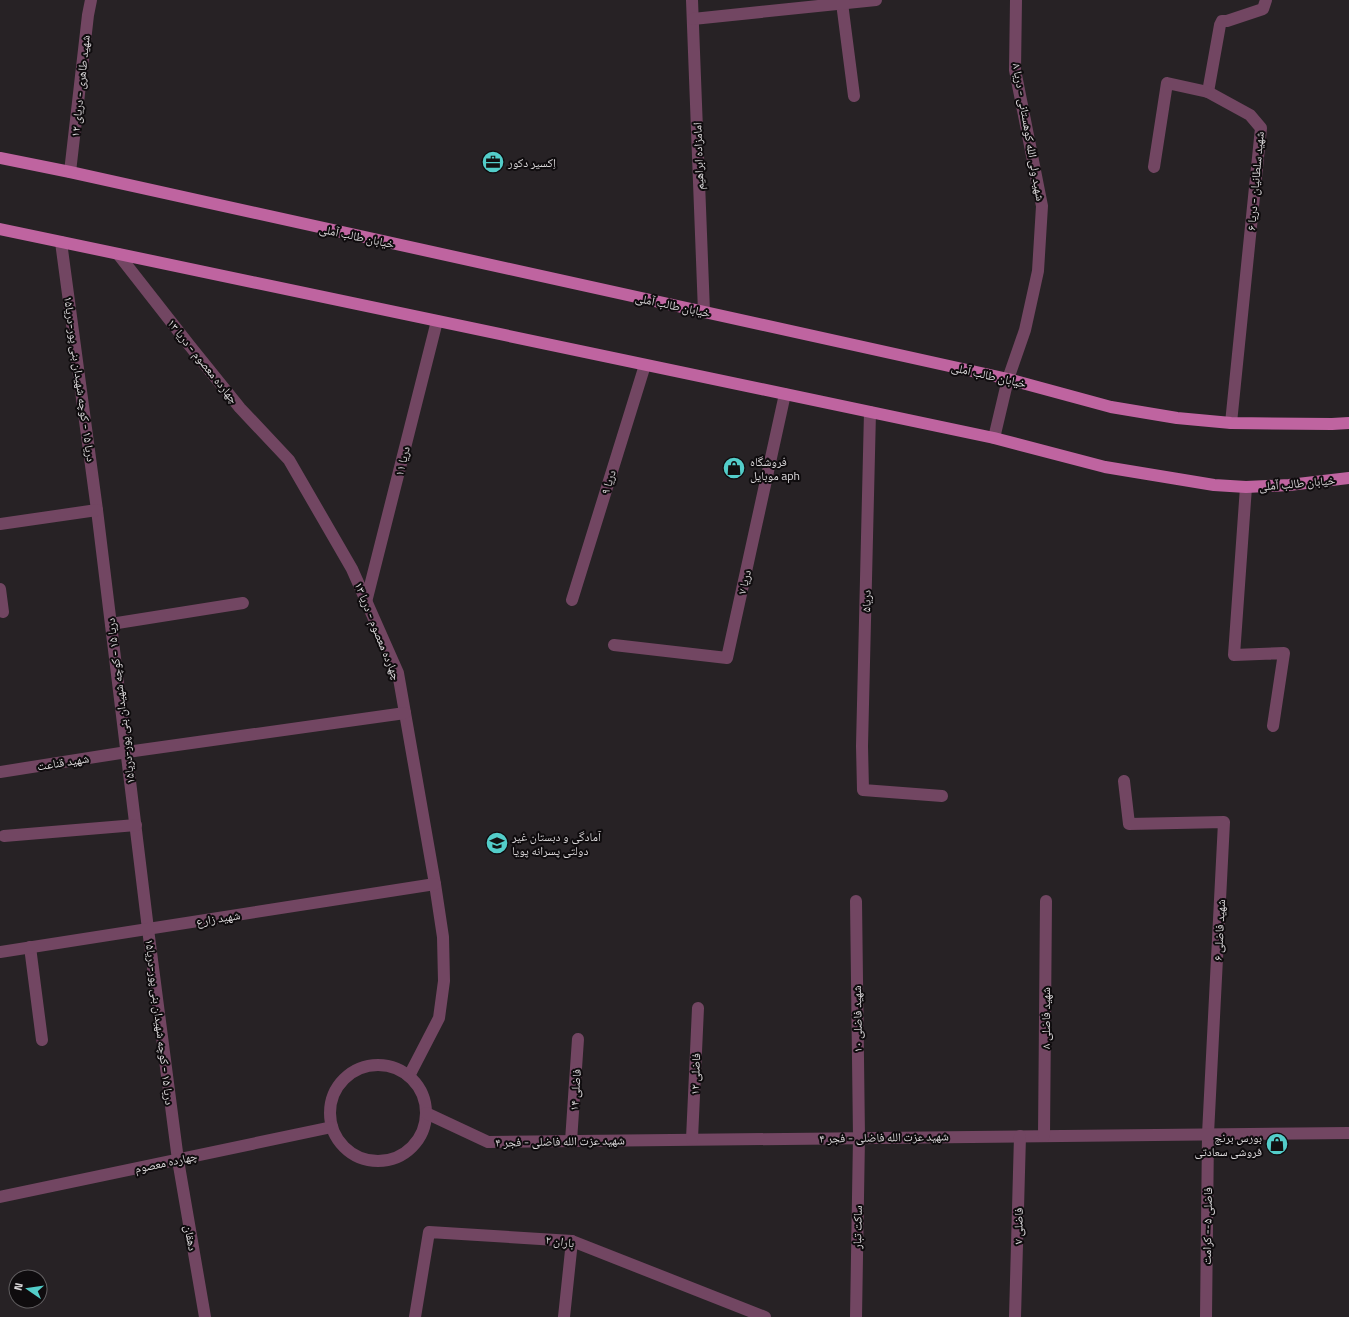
<svg xmlns="http://www.w3.org/2000/svg" width="1349" height="1317" font-family="'Titillium Web','Noto Naskh Arabic',sans-serif">
  <rect width="100%" height="100%" fill="#272225"/>
  <g fill="none" stroke-linecap="round" stroke-linejoin="round">
    <!-- minor -->
    <g stroke="#724662" stroke-width="12">
      <path d="M692,0l12,312"/>
      <path d="M842,3l12,93"/>
      <path d="M693,19l183,-19"/>
      <path d="M1208,92l12,-67 2,-4h5l36,-12 3,-9"/>
      <path d="M1154,167l13,-84 41,9 42,23 11,13 -30,295"/>
      <path d="M70,172l18,-157 3,-15"/>
      <path d="M61,242l36,268 51,419 30,231 27,157"/>
      <path d="M118,254l72,92 50,62 49,52 63,109 46,104 37,211 8,53 1,44 -5,37 -30,58"/>
      <path d="M870,412l-8,334 1,44 79,6"/>
      <path d="M994,438l14,-59 17,-49 13,-59 4,-65 -27,-136 1,-70"/>
      <path d="M1246,487l-12,168 50,-2 -11,73"/>
      <path d="M0,524l97,-14"/>
      <path d="M0,589l3,23"/>
      <path d="M572,600l73,-235"/>
      <path d="M366,602l71,-281"/>
      <path d="M111,624l132,-21"/>
      <path d="M614,645l113,13 58,-264"/>
      <path d="M0,772l127,-20 278,-39"/>
      <path d="M1124,781l5,43 95,-2 -16,312 -2,183"/>
      <path d="M4,836l132,-11"/>
      <path d="M856,901l3,236 -3,180"/>
      <path d="M30,947l12,93"/>
      <path d="M0,952l435,-68"/>
      <circle cx="378" cy="1113" r="48"/>
      <path d="M426,1113l62,29 861,-9"/>
      <path d="M1044,1136l2,-235"/>
      <path d="M692,1139l6,-131"/>
      <path d="M571,1141l7,-102"/>
      <path d="M0,1197l332,-70"/>
      <path d="M415,1317l14,-85 143,9 193,76"/>
      <path d="M564,1317l8,-76"/>
      <path d="M1015,1317l5,-181"/>
    </g>
    <!-- major -->
    <g stroke="#bf64a0" stroke-width="12">
      <path d="M0,158l70,14 938,207 103,28 66,11 54,5 101,1 17,-1"/>
      <path d="M0,229l994,209 111,29 109,18 32,2 43,-2 60,-7"/>
    </g>
  </g>
  <!-- icons -->
  <defs>
    <g id="office-disc" transform="scale(1.15)"><circle r="9.5" fill="#53cdc9" stroke="#0f0c0e"/><path d="M-6-3h4V-5.5h4V-3h4V5H-6ZM-1-4.5V-3h2v-1.5ZM-6 0V1H6V0Z" fill="#111"/></g>
    <g id="shop-disc" transform="scale(1.15)"><circle r="9.5" fill="#53cdc9" stroke="#0f0c0e"/><path d="M-5-2.5h2.3a2.7 3.5 0 0 1 5.4 0H5L5.5 6h-11ZM-1.5-2.5h3a1.5 2.3 0 0 0-3 0Z" fill="#111"/></g>
    <g id="school-disc" transform="scale(1.15)"><circle r="9.5" fill="#53cdc9" stroke="#0f0c0e"/><path d="M0-5L7-2L0 1L-7-2ZM-4 1L0 2.5L4 1V4Q0 6-4 4Z" fill="#111"/></g>
  </defs>
  <g fill-rule="evenodd">
    <use href="#office-disc" x="493" y="162"/>
    <use href="#shop-disc" x="734" y="468"/>
    <use href="#school-disc" x="497" y="843"/>
    <use href="#shop-disc" x="1277" y="1144"/>
  </g>
  <g text-anchor="middle" dominant-baseline="central" stroke-width="4" stroke-linejoin="round" paint-order="stroke">
    <!-- street labels -->
    <g font-size="12" fill="#dbd8da" stroke="#0f0c0e">
      <text transform="translate(80 86) rotate(-84)">شهید طاهری - دریای ۱۲</text>
      <text transform="translate(1029 132) rotate(80)">شهید ولی الله کوهستانی - دریا ۸</text>
      <text transform="translate(698 156) rotate(-92)">امامزاده ابراهیم</text>
      <text transform="translate(1255 181) rotate(-85)">شهید سلطانیان - دریا ۶</text>
      <text transform="translate(357 236) rotate(12)">خیابان طالب آملی</text>
      <text transform="translate(673 305) rotate(12)">خیابان طالب آملی</text>
      <text transform="translate(203 361) rotate(51)">چهارده معصوم - دریا ۱۳</text>
      <text transform="translate(989 375) rotate(13)">خیابان طالب آملی</text>
      <text transform="translate(80 379) rotate(82)">دریا ۱۵ - كوچه شهيدان بنی پور-دريا۱۵</text>
      <text transform="translate(402 461) rotate(-76)">دریا ۱۱</text>
      <text transform="translate(608 482) rotate(-73)">دریا ۹</text>
      <text transform="translate(1297 483) rotate(-5)">خیابان طالب آملی</text>
      <text transform="translate(744 582) rotate(-77)">دریا ۷</text>
      <text transform="translate(866 601) rotate(-89)">دریا۵</text>
      <text transform="translate(378 631) rotate(68)">چهارده معصوم - دریا ۱۳</text>
      <text transform="translate(120 701) rotate(-97)">دریا ۱۵ - كوچه شهيدان بنی پور-دريا۱۵</text>
      <text transform="translate(63 762) rotate(-9)">شهید قناعت</text>
      <text transform="translate(218 918) rotate(-9)">شهید زارع</text>
      <text transform="translate(1219 930) rotate(-87)">شهید فاضلی ۶</text>
      <text transform="translate(1045 1018) rotate(-90)">شهید فاضلی ۸</text>
      <text transform="translate(857 1019) rotate(-91)">شهید فاضلی ۱۰</text>
      <text transform="translate(160 1022) rotate(83)">دریا ۱۵ - كوچه شهيدان بنی پور-دريا۱۵</text>
      <text transform="translate(695 1074) rotate(-88)">فاضلی ۱۲</text>
      <text transform="translate(575 1090) rotate(-86)">فاضلی ۱۴</text>
      <text transform="translate(884 1137) rotate(-1)">شهید عزت الله فاضلی - فجر ۴</text>
      <text transform="translate(560 1141) rotate(-1)">شهید عزت الله فاضلی - فجر ۴</text>
      <text transform="translate(166 1162) rotate(-12)">چهارده معصوم</text>
      <text transform="translate(1018 1226) rotate(-89)">فاضلی ۷</text>
      <text transform="translate(1207 1226) rotate(-89)">فاضلی ۵-- کرامت</text>
      <text transform="translate(857 1227) rotate(-89)">ساکت تبار</text>
      <text transform="translate(191 1238) rotate(80)">دهقان</text>
      <text transform="translate(560 1241) rotate(8)">باران ۲</text>
    </g>
    <!-- poi labels -->
    <g font-size="12" fill="#dbd8da" stroke="#0f0c0e" text-anchor="start">
      <text x="508" y="162">اِکسیر دکور</text>
      <text x="750" y="461">فروشگاه<tspan x="750" dy="14">موبایل aph</tspan></text>
      <text x="512" y="836">آمادگی و دبستان غیر<tspan x="512" dy="14">دولتی پسرانه پویا</tspan></text>
      <text x="1262" y="1137" text-anchor="end">بورس برنج<tspan x="1262" dy="14">فروشی سعادتی</tspan></text>
    </g>
  </g>
  <!-- north arrow -->
  <g transform="translate(28 1289) rotate(283)"><circle r="19" fill="#0f0c0e" stroke="#615e60"/>
  <path d="M0-3L7 15L0 10L-7 15Z" fill="#53cdc9"/>
  <text y="-6" font-size="11" font-weight="bold" text-anchor="middle" fill="#dbd8da">N</text>
  </g>
</svg>
